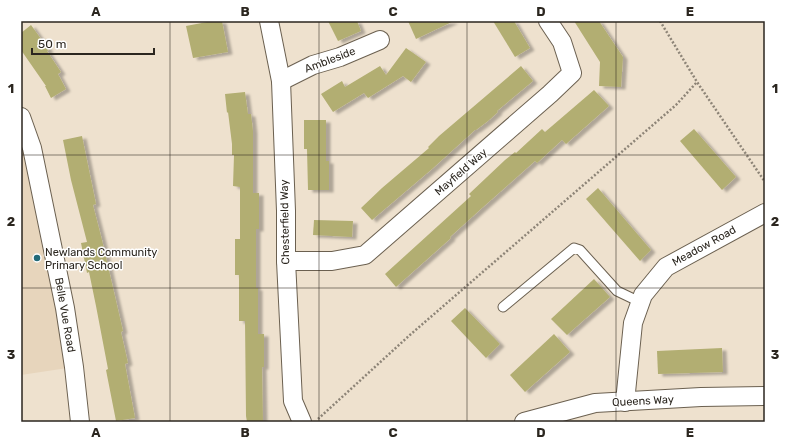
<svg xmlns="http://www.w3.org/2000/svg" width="786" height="443" font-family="Rubik,sans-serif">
  <defs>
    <filter id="shadow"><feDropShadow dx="4.5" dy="2.5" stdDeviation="1" flood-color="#0004"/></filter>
  </defs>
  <rect width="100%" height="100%" fill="#eee1ce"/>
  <!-- built -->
  <path fill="#e7d5bc" d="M21,124l53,243 -53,8z"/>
  <!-- building -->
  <g fill="#b2ae72" filter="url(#shadow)">
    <path d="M206,21h16l6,31 -35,6 -7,-32 21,-4z"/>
    <path d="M328,21h29l4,10 -23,10z"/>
    <path d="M408,21h46l-38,18z"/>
    <path d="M493,21h21l16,27 -15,9z"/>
    <path d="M574,21h25l24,36 -2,30 -22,-1 1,-24z"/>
    <path d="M31,25l18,25 -2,1 14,21 -3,2 8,15 -15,9 -6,-12h1l-25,-36v-17z"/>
    <path d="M406,48l20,14 -15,20 -8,-6 -35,22 -4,-5 -31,19 -12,-18 21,-13 3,6 35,-21 6,9z"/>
    <path d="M521,66l12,15 -36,30 1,1 -10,9 -12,9h-1l-43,39 -60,51 -11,-12 21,-20 47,-40 -1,-1 11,-11z"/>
    <path d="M594,90l15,16 -43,38 -4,-4 -25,23 -2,-2 -53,47 -32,29 1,1 -55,49 -11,-13 86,-78 -2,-2 36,-34 10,-8 1,1 26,-24 3,3z"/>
    <path d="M245,92l3,22h3l2,17v62h6v36h-3v59h2v46h6v33h-2l1,55h-16l-1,-6 -1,-95h-6v-46h-4v-36h5v-52l-7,-1 1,-31h-2v-11l-4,-32 -1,1 -2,-19z"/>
    <path d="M304,120h22v41h3v29h-21l-1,-41h-3z"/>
    <path d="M694,129l42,48 -14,13 -42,-49z"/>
    <path d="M82,136l14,68 -3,1 9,35 21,91 -2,1 7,31 -3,1 10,54 -19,3 -10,-51 2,-1 -12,-63 -7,-34 -2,1 -6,-30 6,-1 -16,-62 -8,-40z"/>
    <path d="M598,188l53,62 -11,11 -54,-62z"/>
    <path d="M314,220l39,1 -1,16 -39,-2z"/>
    <path d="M594,279l16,18 -43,38 -16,-16z"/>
    <path d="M465,308l35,36 -14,14 -35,-37z"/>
    <path d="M554,334l16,18 -45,40 -15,-17z"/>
    <path d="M722,348l1,24 -65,2 -1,-23z"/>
  </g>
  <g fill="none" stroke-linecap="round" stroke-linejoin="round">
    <!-- service casing -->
    <g stroke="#6b6050" stroke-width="11">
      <path id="service" d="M503,307l71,-59 6,2 37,41 23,11"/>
    </g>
    <!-- minor casing -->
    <g stroke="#6b6050" stroke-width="20">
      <g id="minor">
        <path d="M269,21l12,60 5,130v50l7,140 9,21"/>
        <path d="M281,81l32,-16 27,-8 40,-17"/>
        <path d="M21,117l11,31 33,160 9,59 6,55"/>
        <path d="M286,261h46l33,-6 185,-161 22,-21 -10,-31 -14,-21"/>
        <path d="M625,402l8,-79 10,-28 23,-28 99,-54"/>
        <path d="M524,422l71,-19 106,-6 64,-1"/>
      </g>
    </g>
    <!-- path -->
    <g stroke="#8d8477" stroke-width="2.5" stroke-dasharray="2 2" stroke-linecap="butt">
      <path d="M660,21l37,61 68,100"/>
      <path d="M318,419l93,-85 265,-229 21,-23"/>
    </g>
    <!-- service -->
    <use href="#service" stroke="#fff" stroke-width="9"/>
    <!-- minor -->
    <use href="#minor" stroke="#fff" stroke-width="18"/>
  </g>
  <!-- grid -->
  <path fill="none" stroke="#2b261f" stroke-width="1" stroke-opacity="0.55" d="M170,21v401M319,21v401M467,21v401M616,21v401M21,155h744M21,288h744"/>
  <!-- markers -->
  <circle fill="#236a78" stroke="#fff" stroke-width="1.5" cx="37" cy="258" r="4"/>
  <g text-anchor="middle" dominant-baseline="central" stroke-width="3" stroke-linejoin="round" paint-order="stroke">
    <!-- street labels -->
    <g font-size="11" fill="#2b261f" stroke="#fff">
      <text transform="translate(330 60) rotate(-21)">Ambleside</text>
      <text transform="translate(461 172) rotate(-41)">Mayfield Way</text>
      <text transform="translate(285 222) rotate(-91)">Chesterfield Way</text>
      <text transform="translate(704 246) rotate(-29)">Meadow Road</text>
      <text transform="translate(65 315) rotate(80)">Belle Vue Road</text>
      <text transform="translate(643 401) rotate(-3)">Queens Way</text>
    </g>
    <!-- poi labels -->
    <g font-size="11" fill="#2b261f" stroke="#fff" text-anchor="start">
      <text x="45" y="252">Newlands Community<tspan x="45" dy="13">Primary School</tspan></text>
    </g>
  </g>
  <!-- border -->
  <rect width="786" height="443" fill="none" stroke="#ffffff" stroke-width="44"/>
  <!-- scale -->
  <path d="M32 48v6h122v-6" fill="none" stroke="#2b261f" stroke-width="2"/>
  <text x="38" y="48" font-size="12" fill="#2b261f" stroke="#ffffff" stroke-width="3" paint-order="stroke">50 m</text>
  <rect x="22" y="22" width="742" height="399" fill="none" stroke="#2b261f" stroke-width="1.5"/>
  <g font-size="13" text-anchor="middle" font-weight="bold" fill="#2b261f">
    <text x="96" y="16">A</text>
    <text x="245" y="16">B</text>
    <text x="393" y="16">C</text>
    <text x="541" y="16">D</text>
    <text x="690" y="16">E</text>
    <text x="11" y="93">1</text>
    <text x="775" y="93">1</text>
    <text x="11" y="226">2</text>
    <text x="775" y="226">2</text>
    <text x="11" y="359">3</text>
    <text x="775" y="359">3</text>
    <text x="96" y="437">A</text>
    <text x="245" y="437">B</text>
    <text x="393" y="437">C</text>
    <text x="541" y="437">D</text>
    <text x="690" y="437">E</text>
  </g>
</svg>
